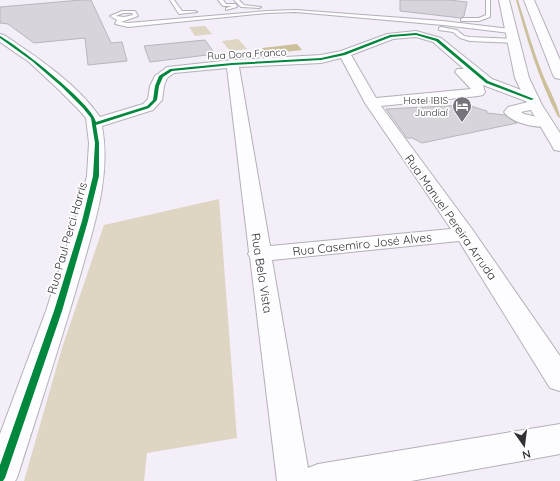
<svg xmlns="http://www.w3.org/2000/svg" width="560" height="481" font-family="Quicksand,sans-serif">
  <rect width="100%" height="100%" fill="#f3eef8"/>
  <!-- green -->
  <g fill="#ded5c2">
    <path d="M205,26l7,8 -17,2 -6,-9z"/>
    <path d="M238,39l9,10 -17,2 -8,-10z"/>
    <path d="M219,199l18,239 -90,15 -3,28h-120l38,-133 42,-123z"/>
  </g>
  <!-- water -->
  <path fill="#ccc09a" d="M297,44l5,6 -35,4 -5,-6z"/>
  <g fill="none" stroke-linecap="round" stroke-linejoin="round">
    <!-- stream -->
    <path fill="#ccc09a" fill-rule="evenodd" d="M516,0h2c8,25 15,50 25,75 4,10 17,34 17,43l-2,-1c-19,-37 -31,-77 -42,-117z"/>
  </g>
  <!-- building -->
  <g fill="#d8d4dc" stroke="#b9b5bd">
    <path d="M81,0h10l20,43 11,-1 5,19 -39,4 -3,-27 -51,5 -26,-19 -8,-1v-16z"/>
    <path d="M400,0h48l19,2 -3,14 -3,2 -61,-7z"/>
    <path d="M205,40l10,14 -65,8 -6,-16z"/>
    <path d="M467,105l20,6v2l18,2 12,8 -95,20 -10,-5h-5l-21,-29z"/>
  </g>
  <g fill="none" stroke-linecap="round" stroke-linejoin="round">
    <!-- lane casing -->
    <g stroke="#b4b0b8" stroke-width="2">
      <g id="lane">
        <path d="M170,0h4l8,11h13l2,1 -18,2z"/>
        <path d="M218,0h5l3,4h10l1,3 -11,3v-2l6,-2h-9z"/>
        <path d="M234,0h5l5,5 17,2 -2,1 -18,-1z"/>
        <path d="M486,0h4v17l-11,4h-18v-2l2,-1h16l7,-3z"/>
        <path d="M296,10l147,11 68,8 3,2 -3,2 -68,-8 -147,-13 -29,1 -139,14 -13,-3 2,-4 -7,-4 12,-5h13l3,5 -17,6 7,1 139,-12zM123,13h9l1,2 -9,2 -8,-1z"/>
        <path d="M441,27l16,3 7,6 6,1 44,2 3,2 -3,2 -44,-2 -10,-3 -7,-6 -14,-2v-2z"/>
      </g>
    </g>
    <!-- street casing -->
    <g stroke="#b4b0b8" stroke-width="2">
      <path id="street" d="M416,31l25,7 51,41 45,17 2,3 -2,2 5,4 -2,3 -19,4 3,2 26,6 2,3 -2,3c-12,3 -39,-3 -46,-14l4,-5 20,-5 -45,-17 2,7 -2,3 -5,1 -97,10 91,123 88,127v35l-10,-3 -91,-147 -187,19 36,208 10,-4 242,-40v30l-149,27h-134l-27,-224 -2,-3 1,-2 -22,-184 -53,5 -7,5 -3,8 -2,14 -9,10 -51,16c9,50 -7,96 -20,143 -20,70 -43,140 -65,209l-2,3h-15v-47l46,-123 29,-90 12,-45 2,-33 -3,-25 -7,-8 -21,-21 -29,-27 -29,-20v-8l4,1c33,22 73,49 96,82l43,-13 5,-5 2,-13 5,-10 12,-9 65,-7 89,-5 20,-4 46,-17zM416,37l17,5 31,27h-7l-2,3 16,17 -95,9 -25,-43 42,-16zM341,58l24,45 86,126 -181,17 -31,-179 82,-4z"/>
    </g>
    <!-- primary casing -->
    <g stroke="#b4b0b8" stroke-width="2">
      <g id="primary">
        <path d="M499,0h10l20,78 13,27 18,28v18l-6,-1 -2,-4 -24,-41 -13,-27z"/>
        <path d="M524,0h10l26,60v19l-5,-1 -2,-3z"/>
      </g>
    </g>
    <!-- lane -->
    <use href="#lane" fill="#fdfcfe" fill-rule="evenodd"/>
    <!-- street -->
    <use href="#street" fill="#fdfcfe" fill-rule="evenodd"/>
    <!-- primary -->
    <use href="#primary" fill="#fdfcfe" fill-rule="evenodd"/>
    <!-- cycleway casing -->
    <g stroke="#fff" stroke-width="2">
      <path id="cycleway" d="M416,33l22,6 50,42 46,18 -3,1 -45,-17 -50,-42 -20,-6 -25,2 -46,18 -24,5 -89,5 -60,6 -9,6 -4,9 -2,14 -8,8 -53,17 3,18v33l-11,45 -26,90 -57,167 -2,3h-3v-16l54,-154 28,-90 11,-45 2,-33 -4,-25 -8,-10 -21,-21 -30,-26 -32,-23v-2c18,10 93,68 96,86l51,-16 6,-6 2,-14 4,-10 11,-7 62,-6 89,-5 22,-5 47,-18z"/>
    </g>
    <!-- cycleway -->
    <use href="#cycleway" fill="#00873e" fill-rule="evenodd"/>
  </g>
  <!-- icons -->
  <defs>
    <g id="hotel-pin" transform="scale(1)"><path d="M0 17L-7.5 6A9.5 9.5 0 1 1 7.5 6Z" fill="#77727b" stroke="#fff"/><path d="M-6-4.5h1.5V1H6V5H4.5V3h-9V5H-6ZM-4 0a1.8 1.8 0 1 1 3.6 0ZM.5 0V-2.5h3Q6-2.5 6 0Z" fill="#fff"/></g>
  </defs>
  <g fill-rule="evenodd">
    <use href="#hotel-pin" x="462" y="106"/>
  </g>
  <g text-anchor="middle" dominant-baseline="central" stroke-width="3.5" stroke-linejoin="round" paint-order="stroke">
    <!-- far-street labels -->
    <g font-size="10" fill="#343037" stroke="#fff">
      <text transform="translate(247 54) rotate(-3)">Rua Dora Franco</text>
    </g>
    <!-- far-poi labels -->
    <g font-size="10" fill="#343037" stroke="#fff" text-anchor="end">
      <text x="448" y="100">Hotel IBIS<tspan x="448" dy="12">Jundiaí</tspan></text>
    </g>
    <!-- street labels -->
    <g font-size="12" fill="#343037" stroke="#fff">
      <text transform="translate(451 217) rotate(55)">Rua Manuel Pereira Arruda</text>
      <text transform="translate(67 238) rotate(-74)">Rua Paul Perci Harris</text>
      <text transform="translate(362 244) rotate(-6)">Rua Casemiro José Alves</text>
      <text transform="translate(262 273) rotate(81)">Rua Bela Vista</text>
    </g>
  </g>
  <!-- north arrow -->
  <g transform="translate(524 445) rotate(166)" stroke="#ffffff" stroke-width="3" paint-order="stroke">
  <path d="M0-3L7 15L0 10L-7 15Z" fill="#343037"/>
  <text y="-6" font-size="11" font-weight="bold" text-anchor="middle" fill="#343037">N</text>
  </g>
</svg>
